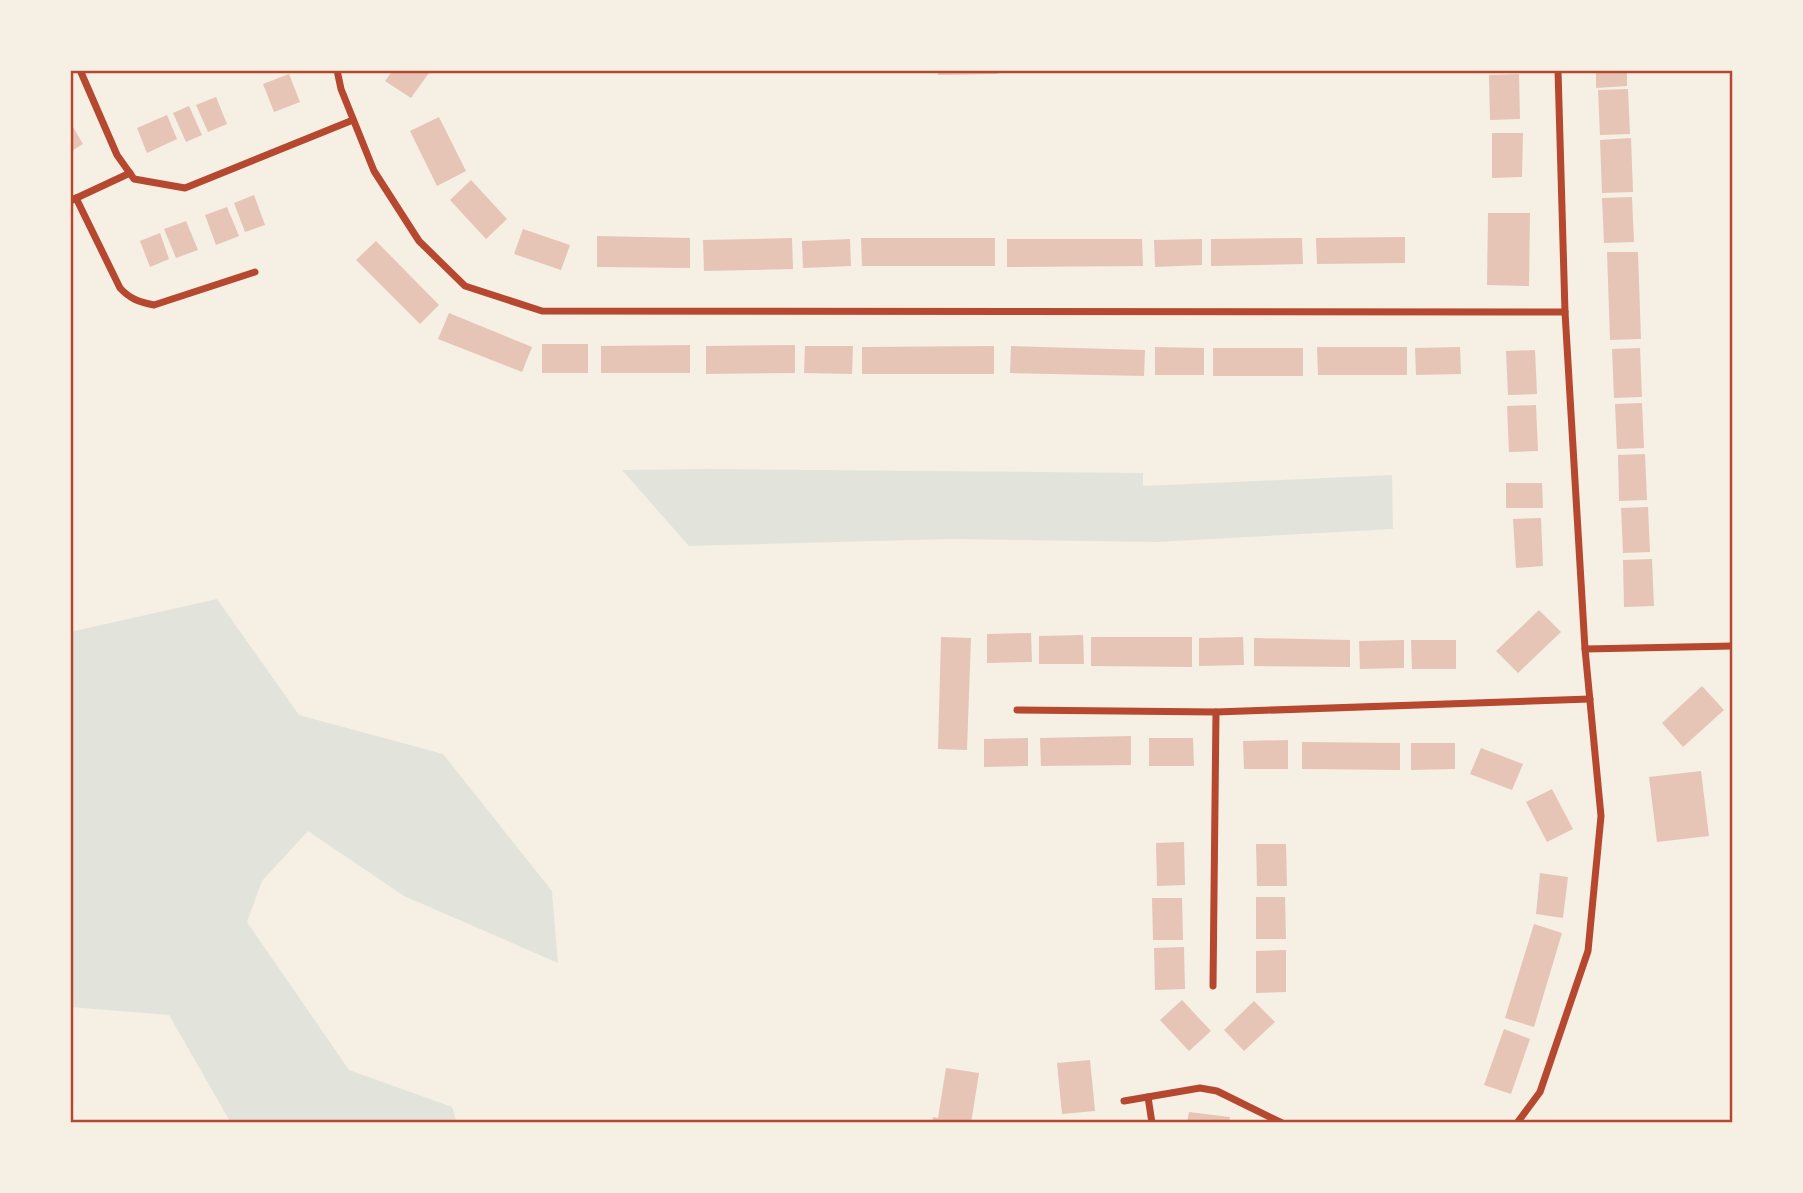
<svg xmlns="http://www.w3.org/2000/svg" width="1803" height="1193" font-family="Cabin,sans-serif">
  <rect width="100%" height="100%" fill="#f6efe4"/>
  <!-- green -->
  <g fill="#e2e4dc">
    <path d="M708,469l435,4v13l249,-11 1,54 -236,13 -206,-3 -262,7 -67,-76z"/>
    <path d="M217,599l82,116 144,39 109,137 6,72 -154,-67 -96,-65 -46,50 -15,41 102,148 103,37 5,16h-226l-62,-108 -99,-8v-375z"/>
  </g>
  <!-- building -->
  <g fill="#e6c5b7">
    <path d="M393,70h38l-20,28 -26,-17z"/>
    <path d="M938,70h59l1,4 -60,1z"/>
    <path d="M1596,70h31v16l-31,2z"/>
    <path d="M289,74l11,28 -26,10 -11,-28z"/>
    <path d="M1519,74l1,45 -30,1 -1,-45z"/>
    <path d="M1628,89l2,45 -30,1 -2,-45z"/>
    <path d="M216,97l11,27 -19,8 -12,-27z"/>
    <path d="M189,106l13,29 -16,7 -13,-29z"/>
    <path d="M167,115l10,24 -30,14 -10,-25z"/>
    <path d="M439,117l27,54 -29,15 -27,-55z"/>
    <path d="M70,122l13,22 -13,8z"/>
    <path d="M1492,133h31l-1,44 -30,1z"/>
    <path d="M1631,138l2,54 -31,1 -2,-53z"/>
    <path d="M471,180l36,39 -21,20 -36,-39z"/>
    <path d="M254,195l11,30 -20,7 -11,-29z"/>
    <path d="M1632,197l2,45 -30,1 -2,-45z"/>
    <path d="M227,207l12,29 -23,9 -11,-30z"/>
    <path d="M1488,213h42l-1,73 -42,-1z"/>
    <path d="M186,221l12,29 -22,8 -12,-29z"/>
    <path d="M523,229l47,16 -9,25 -47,-16z"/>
    <path d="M160,233l9,26 -19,8 -10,-26z"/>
    <path d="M597,236l93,2v30l-93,-1z"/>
    <path d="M1405,237v26l-88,1 -1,-26z"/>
    <path d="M792,238l1,31 -89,2 -1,-31z"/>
    <path d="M861,238h134v28h-133z"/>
    <path d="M1302,238l1,26 -92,2v-27z"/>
    <path d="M850,239l1,27 -48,2 -1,-27z"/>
    <path d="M1007,239h135l1,27 -136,1z"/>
    <path d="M1202,239v26l-47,2 -1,-27z"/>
    <path d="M376,241l63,64 -19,19 -64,-64z"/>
    <path d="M1607,252h31l3,87 -31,1z"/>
    <path d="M449,313l83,34 -10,25 -84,-33z"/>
    <rect x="542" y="344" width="46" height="29"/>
    <path d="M690,345v28h-89v-27z"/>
    <path d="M795,345v28l-89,1v-28z"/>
    <path d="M805,346h48l-1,28 -48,-1z"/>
    <path d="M994,346v28h-132v-27z"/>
    <path d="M1011,346l134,4 -1,26 -134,-3z"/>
    <path d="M1155,347l49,1v27h-49z"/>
    <path d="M1317,347h90v28h-89z"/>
    <path d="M1460,347l1,27 -45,1 -1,-27z"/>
    <rect x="1213" y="348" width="90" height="28"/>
    <path d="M1640,348l2,49 -28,1 -2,-49z"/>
    <path d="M1535,350l2,44 -29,1 -2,-44z"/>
    <path d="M1642,403l2,45 -27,1 -2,-45z"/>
    <path d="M1536,405l2,46 -29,1 -2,-46z"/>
    <path d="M1645,454l2,46 -28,1 -1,-46z"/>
    <path d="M1506,483h36l1,25h-37z"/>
    <path d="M1648,507l2,45 -27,1 -2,-45z"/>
    <path d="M1541,518l2,48 -27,2 -3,-49z"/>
    <path d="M1652,559l2,47 -30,1 -1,-47z"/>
    <path d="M1539,610l22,22 -43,41 -22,-22z"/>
    <path d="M1031,633l1,29 -45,1v-29z"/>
    <path d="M1083,635l1,29h-45v-28z"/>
    <path d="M941,637l30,1 -4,112 -29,-1z"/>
    <path d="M1091,637h101v30l-101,-1z"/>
    <path d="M1243,637l1,28 -45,1v-28z"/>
    <path d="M1254,638l96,2v27l-96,-1z"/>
    <path d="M1404,640v28l-44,1 -1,-28z"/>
    <path d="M1411,640h45v29h-44z"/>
    <path d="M1702,686l22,24 -41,37 -21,-24z"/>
    <path d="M1131,736v29l-90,1 -1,-28z"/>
    <path d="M1028,738v28l-44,1v-28z"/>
    <path d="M1149,738h44l1,28h-45z"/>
    <path d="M1288,740v29h-44l-1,-28z"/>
    <path d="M1302,742l98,1v27l-98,-1z"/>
    <path d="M1411,743h44v26l-44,1z"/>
    <path d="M1481,748l42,16 -11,26 -42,-16z"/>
    <path d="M1701,771l8,65 -52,6 -8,-65z"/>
    <path d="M1552,789l21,40 -26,13 -21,-40z"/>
    <path d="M1184,842l1,43 -28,1 -1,-43z"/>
    <path d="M1256,844h30l1,42h-30z"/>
    <path d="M1540,873l28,4 -5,41 -27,-4z"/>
    <path d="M1256,897h29l1,42h-30z"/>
    <path d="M1152,898h30l1,42h-30z"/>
    <path d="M1534,924l28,9 -28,94 -29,-9z"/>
    <path d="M1184,947l1,42 -30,1 -1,-42z"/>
    <path d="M1286,950v42l-30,1v-42z"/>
    <path d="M1182,1000l29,31 -22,20 -29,-31z"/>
    <path d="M1254,1001l21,21 -31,29 -20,-21z"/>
    <path d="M1504,1029l26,10 -19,55 -27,-9z"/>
    <path d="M1090,1060l5,51 -33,3 -5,-51z"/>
    <path d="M946,1068l33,5 -8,50h-39l1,-6 5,1z"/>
    <path d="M1189,1112l41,5 -1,6h-42z"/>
  </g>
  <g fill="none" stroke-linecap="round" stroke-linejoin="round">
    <!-- minor -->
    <g stroke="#b5482f" stroke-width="7">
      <path d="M80,70l37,85 17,24 51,9 168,-68"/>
      <path d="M337,70l4,19 33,82 45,70 46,45 77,25 1023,1"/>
      <path d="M76,198l44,90c10,11 19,14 34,17l101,-33"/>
      <path d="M70,201l60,-28"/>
      <path d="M1585,649l148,-3"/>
      <path d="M1017,710l199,2 374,-13"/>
      <path d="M1213,986l3,-274"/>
      <path d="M1148,1097l4,26"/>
      <path d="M1124,1101l76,-13 17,3 65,32"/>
      <path d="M1517,1123l23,-31 48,-141 13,-135 -16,-167 -20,-337 -7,-242"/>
    </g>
  </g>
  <!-- border -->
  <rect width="1803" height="1193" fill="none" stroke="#f6efe4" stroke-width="144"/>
  <rect x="72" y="72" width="1659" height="1049" fill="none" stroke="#b5482f" stroke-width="2.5"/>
</svg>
